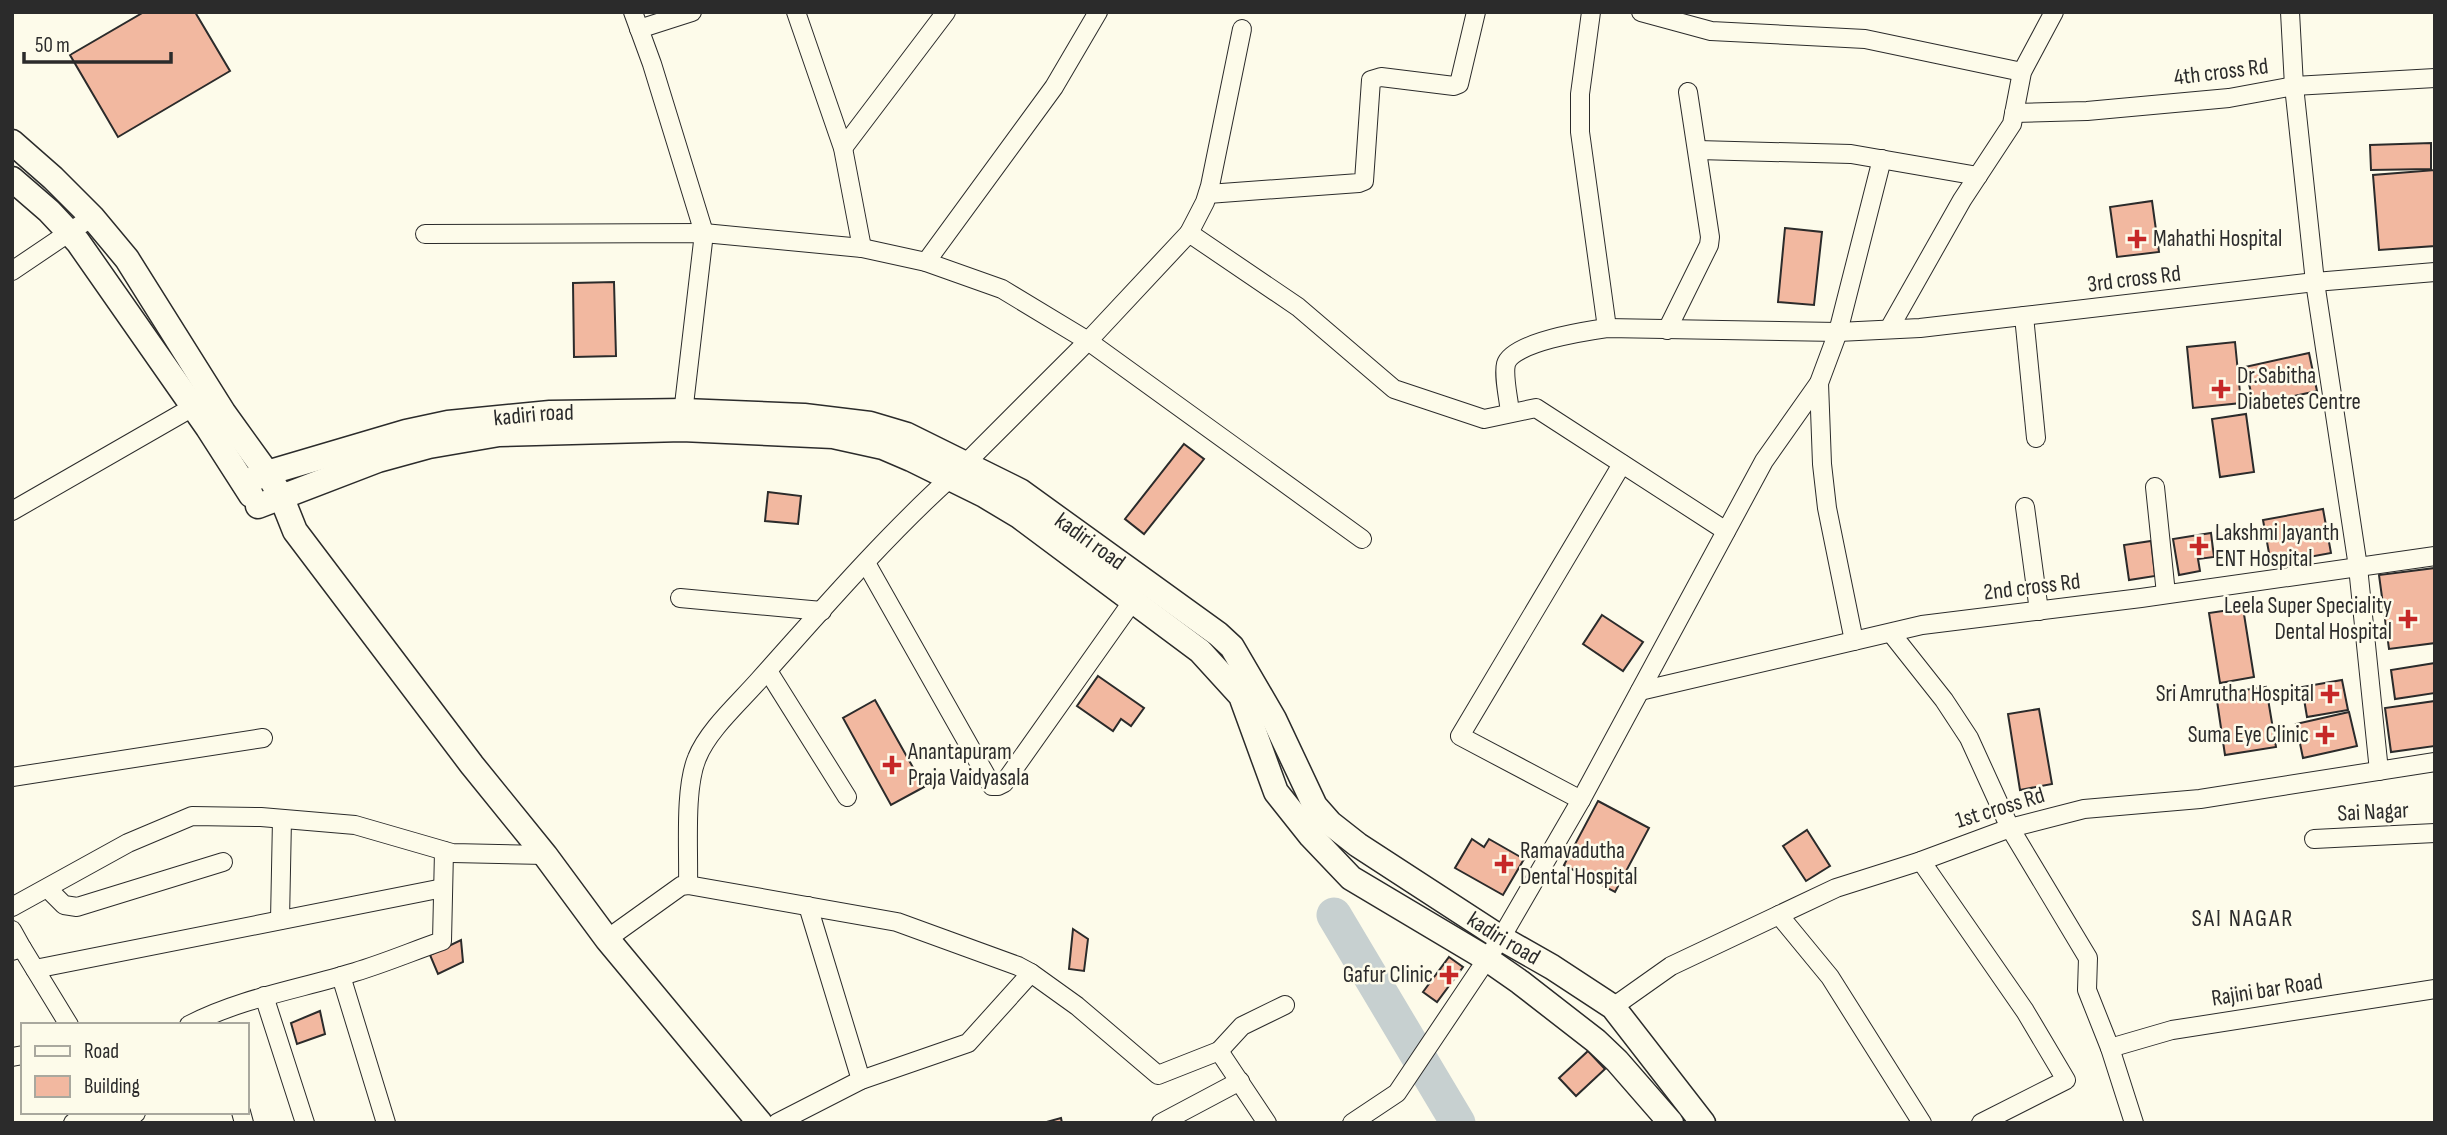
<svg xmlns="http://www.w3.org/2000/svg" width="2447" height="1135" font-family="'Sofia Sans Condensed',sans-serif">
  <rect width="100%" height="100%" fill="#fdfbea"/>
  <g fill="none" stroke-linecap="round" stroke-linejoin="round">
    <!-- river -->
    <path stroke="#c7d0d0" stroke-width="35" d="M1334,915l124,208"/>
  </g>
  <!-- building -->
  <g fill="#f2b8a0" stroke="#2b2b2b" stroke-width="2">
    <path d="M144,12h51l35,59 -112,66 -48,-82z"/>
    <path d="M2431,143v26l-60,1 -1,-25z"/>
    <path d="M2435,170v76l-56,4 -6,-75z"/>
    <path d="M2152,201l7,51 -42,5 -7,-50z"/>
    <path d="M1785,228l37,4 -8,73 -36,-3z"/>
    <path d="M614,282l2,74 -42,1 -1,-74z"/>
    <path d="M2235,342l6,61 -48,5 -6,-61z"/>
    <path d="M2309,353l8,38 -63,14 -9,-38z"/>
    <path d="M2246,414l8,58 -34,5 -8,-58z"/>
    <path d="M1184,444l20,15 -60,75 -19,-15z"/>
    <path d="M768,492l33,4 -3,28 -33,-3z"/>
    <path d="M2323,509l8,44 -60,11 -8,-44z"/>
    <path d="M2211,533l3,24 -16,2 2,12 -21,4 -6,-36z"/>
    <path d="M2151,541l4,35 -26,4 -5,-35z"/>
    <path d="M2435,568v75l-46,6 -10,-74z"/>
    <path d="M2243,608l11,69 -34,6 -11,-70z"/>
    <path d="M1602,615l41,27 -20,29 -40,-27z"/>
    <path d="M2435,663v30l-40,6 -4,-29z"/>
    <path d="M1098,676l46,32 -13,18 -10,-7 -8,12 -36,-25z"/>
    <path d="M2342,680l6,30 -41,7 -5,-30z"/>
    <path d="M2266,687l10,60 -51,8 -9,-61z"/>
    <path d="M875,700l49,87 -33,18 -48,-87z"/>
    <path d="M2435,701v45l-44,6 -6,-44z"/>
    <path d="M2039,709l13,75 -32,6 -12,-76z"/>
    <path d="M2349,712l8,34 -54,12 -7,-34z"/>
    <path d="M1598,801l51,27 -34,64 -51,-27z"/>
    <path d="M1807,830l23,36 -24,15 -23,-35z"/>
    <path d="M1472,839l12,8 5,-8 35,20 -21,36 -48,-27z"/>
    <path d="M1073,929l15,10 -4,32 -15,-2z"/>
    <path d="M461,940l2,22 -25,12 -8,-19z"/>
    <path d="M1449,957l14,10 -26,35 -14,-10z"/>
    <path d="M320,1011l5,23 -28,10 -6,-21z"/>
    <path d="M1588,1051l17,18 -29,27 -17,-18z"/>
    <path d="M1061,1118l1,5h-19z"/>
  </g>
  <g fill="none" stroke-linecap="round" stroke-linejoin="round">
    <!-- street casing -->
    <g stroke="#2b2b2b" stroke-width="20">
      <g id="street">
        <path d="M633,12l19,52 52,169 -22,189"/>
        <path d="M796,12l47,136 19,100"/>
        <path d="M1591,12l-11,82v38l27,196"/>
        <path d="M1641,12l70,19 154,8 157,33"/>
        <path d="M2290,12l4,74 21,196 43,285 21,204"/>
        <path d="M639,29l53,-17"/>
        <path d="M2014,113l73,-2 142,-13 65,-12 141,-8"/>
        <path d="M843,148l103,-136"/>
        <path d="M1698,150l153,4 127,22"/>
        <path d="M1208,194l151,-11 5,-2 7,-101 10,-3 73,9 5,-2 17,-72"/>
        <path d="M1189,233l16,-31 5,-16 32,-157"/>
        <path d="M425,234l279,-1 158,15 64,14 76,27 86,52 -122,122"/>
        <path d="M926,262l128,-175 44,-75"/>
        <path d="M12,271l80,-54"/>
        <path d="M2024,316l12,122"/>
        <path d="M1889,329l73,-129 50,-76 10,-52 32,-60"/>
        <path d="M1667,330l42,-85 1,-8 -22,-145"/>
        <path d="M1819,383l3,81 5,44 27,133"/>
        <path d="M1510,413c-1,-13 -7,-37 -4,-49 6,-22 80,-33 101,-36l231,4 82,-4 395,-46 120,-10"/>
        <path d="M2155,487l11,107"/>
        <path d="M2025,507l14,104"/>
        <path d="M12,511l181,-104"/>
        <path d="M1362,539l-274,-198 101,-108 109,74 96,82 90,30 52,-11 190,123"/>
        <path d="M866,563l126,223h6l6,-3 128,-181"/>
        <path d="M680,598l142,13"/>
        <path d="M1891,633l53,67 25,38 41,90 78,130 -1,32 23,58 24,75"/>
        <path d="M768,671l79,126"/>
        <path d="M1640,691l282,-66 219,-27 294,-42"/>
        <path d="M12,777l251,-39"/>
        <path d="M1581,800l-121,-64 162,-272"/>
        <path d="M2314,839l121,-6"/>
        <path d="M1921,861l104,150 41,69 -85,43"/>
        <path d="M688,885c1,-35 -4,-96 9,-127 11,-28 43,-56 63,-79 61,-68 122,-139 190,-201"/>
        <path d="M48,889l16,16 13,2 146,-45"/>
        <path d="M808,906l53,174"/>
        <path d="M12,907l116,-64 64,-27 69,1 94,8 97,28 93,2"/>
        <path d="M1779,915l51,62 92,146"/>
        <path d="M280,920l2,-101"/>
        <path d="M12,930l10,18 -10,3"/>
        <path d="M607,939l74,-53 7,-1 209,37 121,44 13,7"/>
        <path d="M22,948l47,77"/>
        <path d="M35,969l408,-81"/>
        <path d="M341,976l45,147"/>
        <path d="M264,996l41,127"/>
        <path d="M1613,1007l58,-41 165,-78 85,-27 89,-33 74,-19 116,-10 235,-37"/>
        <path d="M189,1025c52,-27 111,-36 166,-53 30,-9 58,-21 87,-31l2,-90"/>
        <path d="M2110,1048l62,-18 263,-41"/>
        <path d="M1219,1051l23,-25 43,-21"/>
        <path d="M12,1057l11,-2"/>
        <path d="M241,1112l3,11"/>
        <path d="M73,1123l63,-10"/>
        <path d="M777,1123l84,-43 107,-37 63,-70 46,33 81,69 61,-24 48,72"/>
        <path d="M1161,1123l79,-42"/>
        <path d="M1352,1123l45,-30 104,-155 80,-138 183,-339 55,-78 19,-51 44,-173"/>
      </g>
    </g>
    <!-- secondary casing -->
    <g stroke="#2b2b2b" stroke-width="27">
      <g id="secondary">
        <path d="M12,142l41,36 39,39 35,42 96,153 44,61 14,23 14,35 177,234 73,90 62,84 153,184"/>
        <path d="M12,179l37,32 29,31 130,186 43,67"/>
        <path id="s1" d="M244,483l23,-10 139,-41 42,-9 102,-10 134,-2 120,5 66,8 37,11 113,56 198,143 14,13 42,72 41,87 15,17 28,22 143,93 51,29 61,40 90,116"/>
        <path d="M258,506l120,-46 51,-14 70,-12 183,-5 151,7 50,11 28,12 73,36 35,21 181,135 41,45 35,96 35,44 40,42 136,81 33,23 76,59 21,20 54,62"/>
      </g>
    </g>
    <!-- street -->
    <use href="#street" stroke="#fdfbea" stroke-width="18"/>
    <!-- secondary -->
    <use href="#secondary" stroke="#fdfbea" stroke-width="24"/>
  </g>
  <!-- markers -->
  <g fill="#c62828" stroke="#fdfbea" stroke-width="2.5">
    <path d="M2133.5 228.5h7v7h7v7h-7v7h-7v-7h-7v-7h7z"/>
    <path d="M2217.5 378.5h7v7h7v7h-7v7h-7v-7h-7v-7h7z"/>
    <path d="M2195.5 535.5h7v7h7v7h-7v7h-7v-7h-7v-7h7z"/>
    <path d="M2404.5 608.5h7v7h7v7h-7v7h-7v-7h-7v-7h7z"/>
    <path d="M2326.5 683.5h7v7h7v7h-7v7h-7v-7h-7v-7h7z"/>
    <path d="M2321.5 724.5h7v7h7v7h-7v7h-7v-7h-7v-7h7z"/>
    <path d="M888.5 754.5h7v7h7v7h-7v7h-7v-7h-7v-7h7z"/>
    <path d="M1500.5 853.5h7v7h7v7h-7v7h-7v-7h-7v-7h7z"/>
    <path d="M1445.5 964.5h7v7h7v7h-7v7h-7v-7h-7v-7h7z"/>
  </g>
  <g text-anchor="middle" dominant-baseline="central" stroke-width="5" stroke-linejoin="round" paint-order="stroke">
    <!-- street labels -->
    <g font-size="23" fill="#2b2b2b" stroke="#fdfbea">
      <text transform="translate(2221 72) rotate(-7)">4th cross Rd</text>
      <text transform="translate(2134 279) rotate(-7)">3rd cross Rd</text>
      <text stroke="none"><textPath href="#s1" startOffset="299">kadiri road</textPath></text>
      <text stroke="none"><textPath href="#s1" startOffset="887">kadiri road</textPath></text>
      <text transform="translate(2032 587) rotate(-7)">2nd cross Rd</text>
      <text transform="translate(2000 808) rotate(-17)">1st cross Rd</text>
      <text transform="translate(2373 812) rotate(-3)">Sai Nagar</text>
      <text stroke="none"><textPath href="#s1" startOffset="1475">kadiri road</textPath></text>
      <text transform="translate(2267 990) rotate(-9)">Rajini bar Road</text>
    </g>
    <!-- poi labels -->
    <g font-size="23" fill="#2b2b2b" stroke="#fdfbea" text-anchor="start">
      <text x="2153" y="239">Mahathi Hospital</text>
      <text x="2237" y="376">Dr.Sabitha<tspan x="2237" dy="26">Diabetes Centre</tspan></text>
      <text x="2215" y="533">Lakshmi Jayanth<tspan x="2215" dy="26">ENT Hospital</tspan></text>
      <text x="2392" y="606" text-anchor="end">Leela Super Speciality<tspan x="2392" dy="26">Dental Hospital</tspan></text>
      <text x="2314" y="694" text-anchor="end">Sri Amrutha Hospital</text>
      <text x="2309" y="735" text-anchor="end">Suma Eye Clinic</text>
      <text x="908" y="752">Anantapuram<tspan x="908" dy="26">Praja Vaidyasala</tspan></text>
      <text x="1520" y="851">Ramavadutha<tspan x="1520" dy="26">Dental Hospital</tspan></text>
      <text x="1433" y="975" text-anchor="end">Gafur Clinic</text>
    </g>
    <!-- neighbourhood labels -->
    <g font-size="24" letter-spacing="2" fill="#2b2b2b" stroke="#fdfbea">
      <text x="2243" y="918">SAI NAGAR</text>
    </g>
  </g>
  <!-- border -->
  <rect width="2447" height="1135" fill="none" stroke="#2b2b2b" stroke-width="28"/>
  <!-- legend -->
  <rect x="21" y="1023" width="228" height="91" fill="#fdfbea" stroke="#a9a89e" stroke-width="2"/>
  <rect x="35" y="1046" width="35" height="10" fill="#fdfbea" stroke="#a9a89e" stroke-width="2"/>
  <text x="84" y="1058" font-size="21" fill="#2b2b2b">Road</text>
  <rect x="35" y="1076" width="35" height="21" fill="#f2b8a0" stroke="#a9a89e" stroke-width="2"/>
  <text x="84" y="1093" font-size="21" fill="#2b2b2b">Building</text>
  <!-- scale -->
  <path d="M24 52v10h147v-10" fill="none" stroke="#2b2b2b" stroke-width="3.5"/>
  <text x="35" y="52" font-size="21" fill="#2b2b2b" stroke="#fdfbea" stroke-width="5" paint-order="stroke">50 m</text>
</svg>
